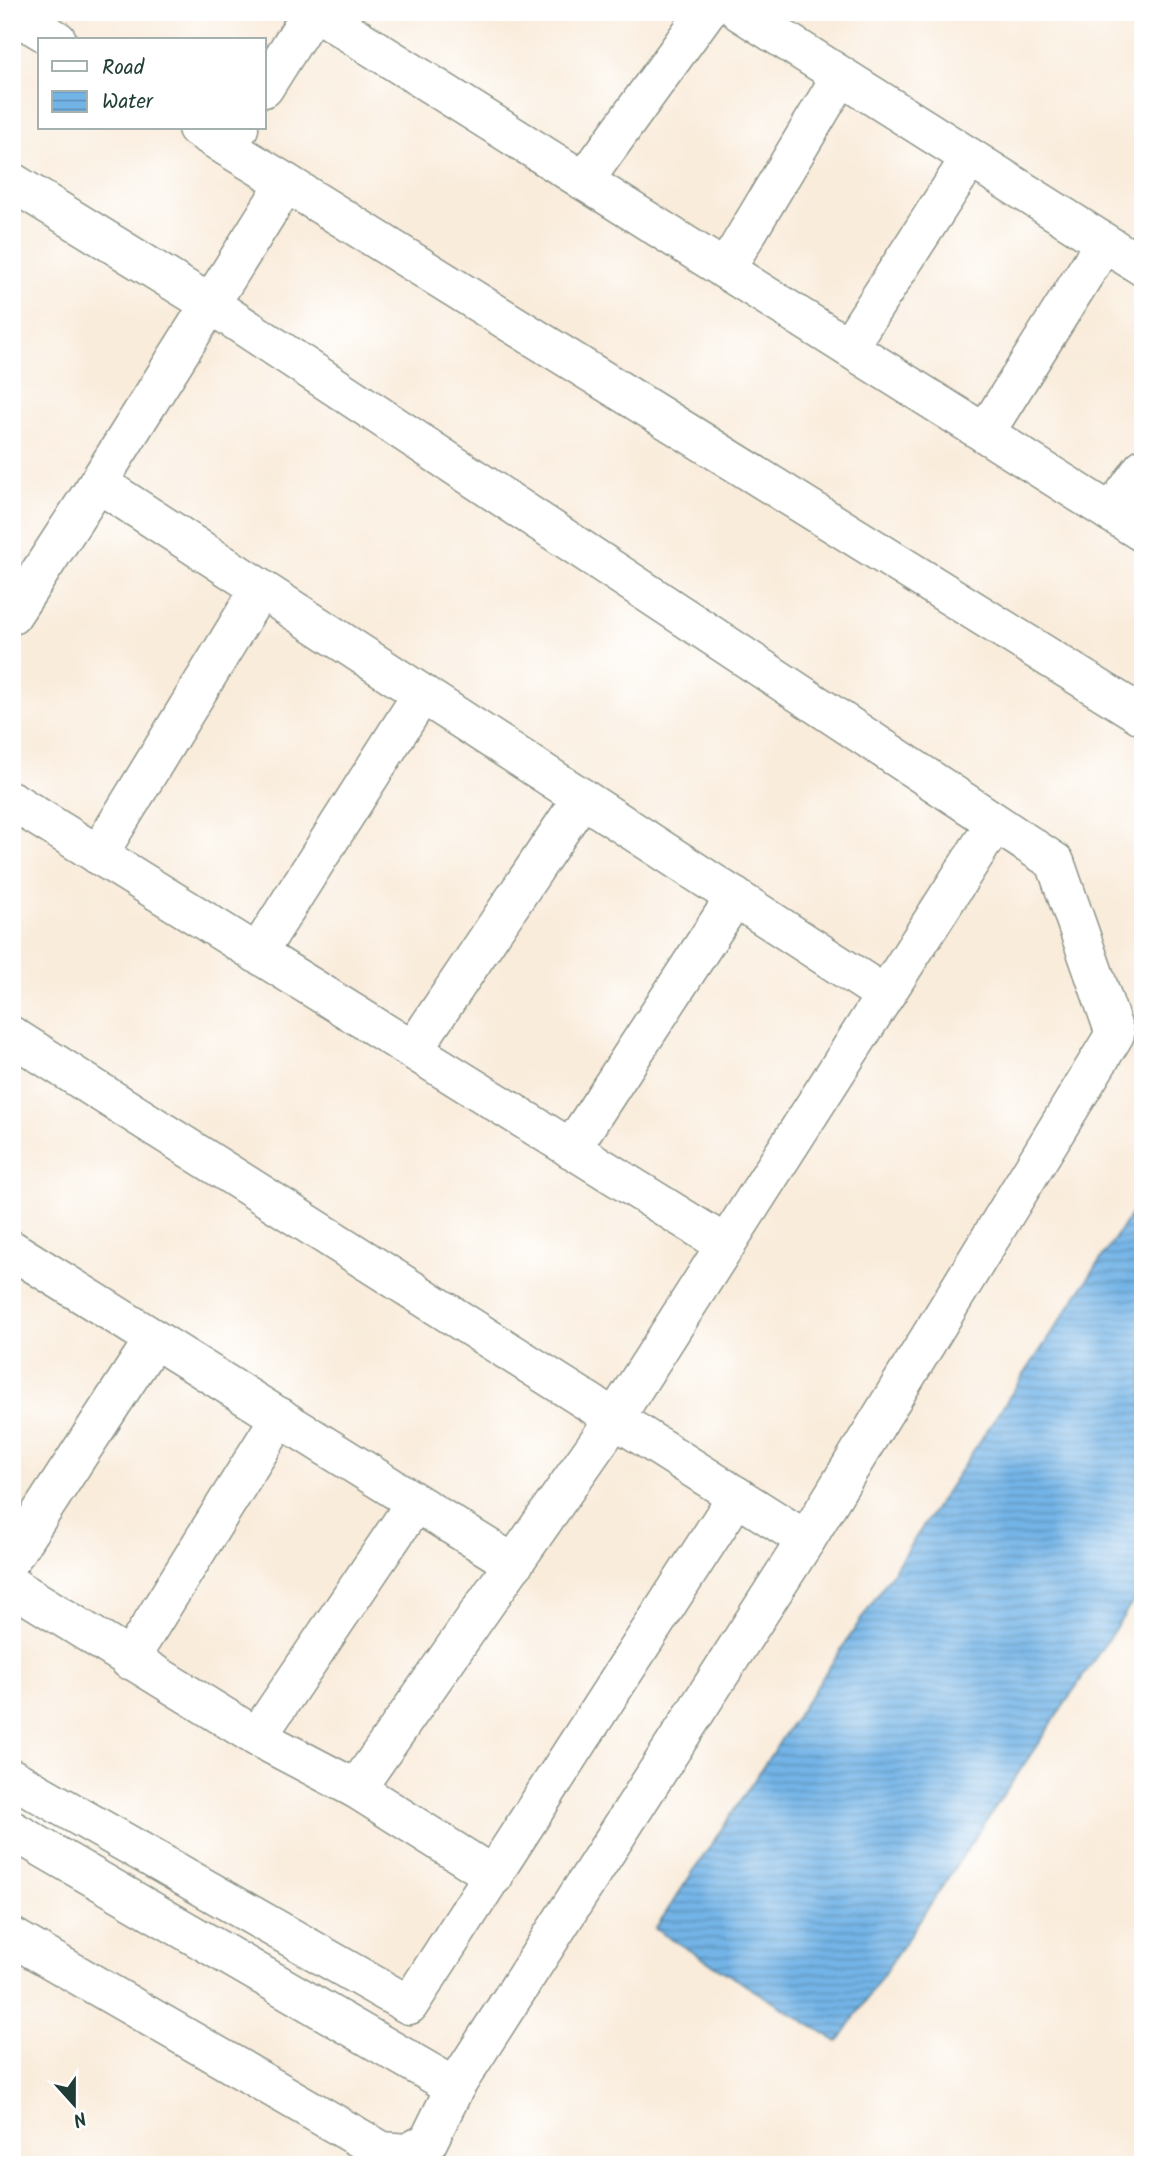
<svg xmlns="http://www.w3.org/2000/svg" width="1155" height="2177" font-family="Kalam,sans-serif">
  <defs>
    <pattern id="water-rules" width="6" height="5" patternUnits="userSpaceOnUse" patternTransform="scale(1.75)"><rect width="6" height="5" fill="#73b4e7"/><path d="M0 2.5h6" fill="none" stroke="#5e94bc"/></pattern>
  </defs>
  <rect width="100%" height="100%" fill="#fff"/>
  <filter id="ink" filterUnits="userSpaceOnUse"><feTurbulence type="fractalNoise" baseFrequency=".0143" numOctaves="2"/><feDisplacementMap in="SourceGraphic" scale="14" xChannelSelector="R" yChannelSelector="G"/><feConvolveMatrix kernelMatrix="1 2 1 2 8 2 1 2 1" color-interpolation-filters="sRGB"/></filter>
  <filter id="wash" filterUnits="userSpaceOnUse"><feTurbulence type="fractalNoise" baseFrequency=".00686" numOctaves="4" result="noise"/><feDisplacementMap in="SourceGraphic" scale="28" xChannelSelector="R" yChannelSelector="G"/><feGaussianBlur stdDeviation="1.57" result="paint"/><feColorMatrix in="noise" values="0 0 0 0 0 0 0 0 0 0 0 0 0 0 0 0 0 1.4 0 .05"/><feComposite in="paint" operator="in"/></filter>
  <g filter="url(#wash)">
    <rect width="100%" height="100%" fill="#f9ecdb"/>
    <!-- water -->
    <path fill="url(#water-rules)" stroke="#49788e" stroke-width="2" d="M1143,1196v391l-305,455 -183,-113z"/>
  </g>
  <g filter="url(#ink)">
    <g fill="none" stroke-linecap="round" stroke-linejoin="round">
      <!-- minor casing -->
      <g stroke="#8c9488" stroke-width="41">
        <g id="minor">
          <path d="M316,12l827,521"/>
          <path d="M740,12l403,255"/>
          <path d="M12,13l45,27"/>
          <path d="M264,88l48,-76"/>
          <path d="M197,128l30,19"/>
          <path d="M584,181l122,-169"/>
          <path d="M12,182l198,122 845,558 60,172 -309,506 -351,547 -27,55 -21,11 -25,-2 -370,-214"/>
          <path d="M286,183l857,533"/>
          <path d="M725,270l116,-194"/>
          <path d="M848,347l122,-189"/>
          <path d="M985,433l119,-190"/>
          <path d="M98,483l787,512"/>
          <path d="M1111,513l32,-45"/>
          <path d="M12,615l86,-132 188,-300 -59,-36 12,-19"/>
          <path d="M12,801l714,444"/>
          <path d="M98,855l162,-266"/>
          <path d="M257,954l165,-260"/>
          <path d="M12,1036l794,504"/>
          <path d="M413,1050l169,-252"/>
          <path d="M571,1149l164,-252"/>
          <path d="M12,1250l502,314"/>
          <path d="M12,1557l142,-218"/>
          <path d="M12,1586l245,151 99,52 138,87"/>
          <path d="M129,1660l151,-243"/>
          <path d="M257,1737l158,-234"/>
          <path d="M12,1778l397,227 328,-509"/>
          <path d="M356,1789l259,-371 380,-595"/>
          <path d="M12,1830l443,257"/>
        </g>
      </g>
      <!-- minor -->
      <use href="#minor" stroke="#fff" stroke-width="38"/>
    </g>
  </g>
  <!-- margin -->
  <rect width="1155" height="2177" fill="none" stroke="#fff" stroke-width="42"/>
  <!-- legend -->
  <rect x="38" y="38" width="228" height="91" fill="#ffffff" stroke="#a5b1ae" stroke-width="2"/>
  <rect x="52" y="61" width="35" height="10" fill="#ffffff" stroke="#a5b1ae" stroke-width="2"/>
  <text x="102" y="74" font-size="21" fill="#1f3d34">Road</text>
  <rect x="52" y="91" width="35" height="21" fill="url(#water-rules)" stroke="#a5b1ae" stroke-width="2"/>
  <text x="102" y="108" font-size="21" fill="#1f3d34">Water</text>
  <!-- north arrow -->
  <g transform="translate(74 2104) rotate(159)" stroke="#ffffff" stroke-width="5" paint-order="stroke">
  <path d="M0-5L12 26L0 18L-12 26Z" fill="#1f3d34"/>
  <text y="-10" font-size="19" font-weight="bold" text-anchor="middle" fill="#1f3d34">N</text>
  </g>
</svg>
